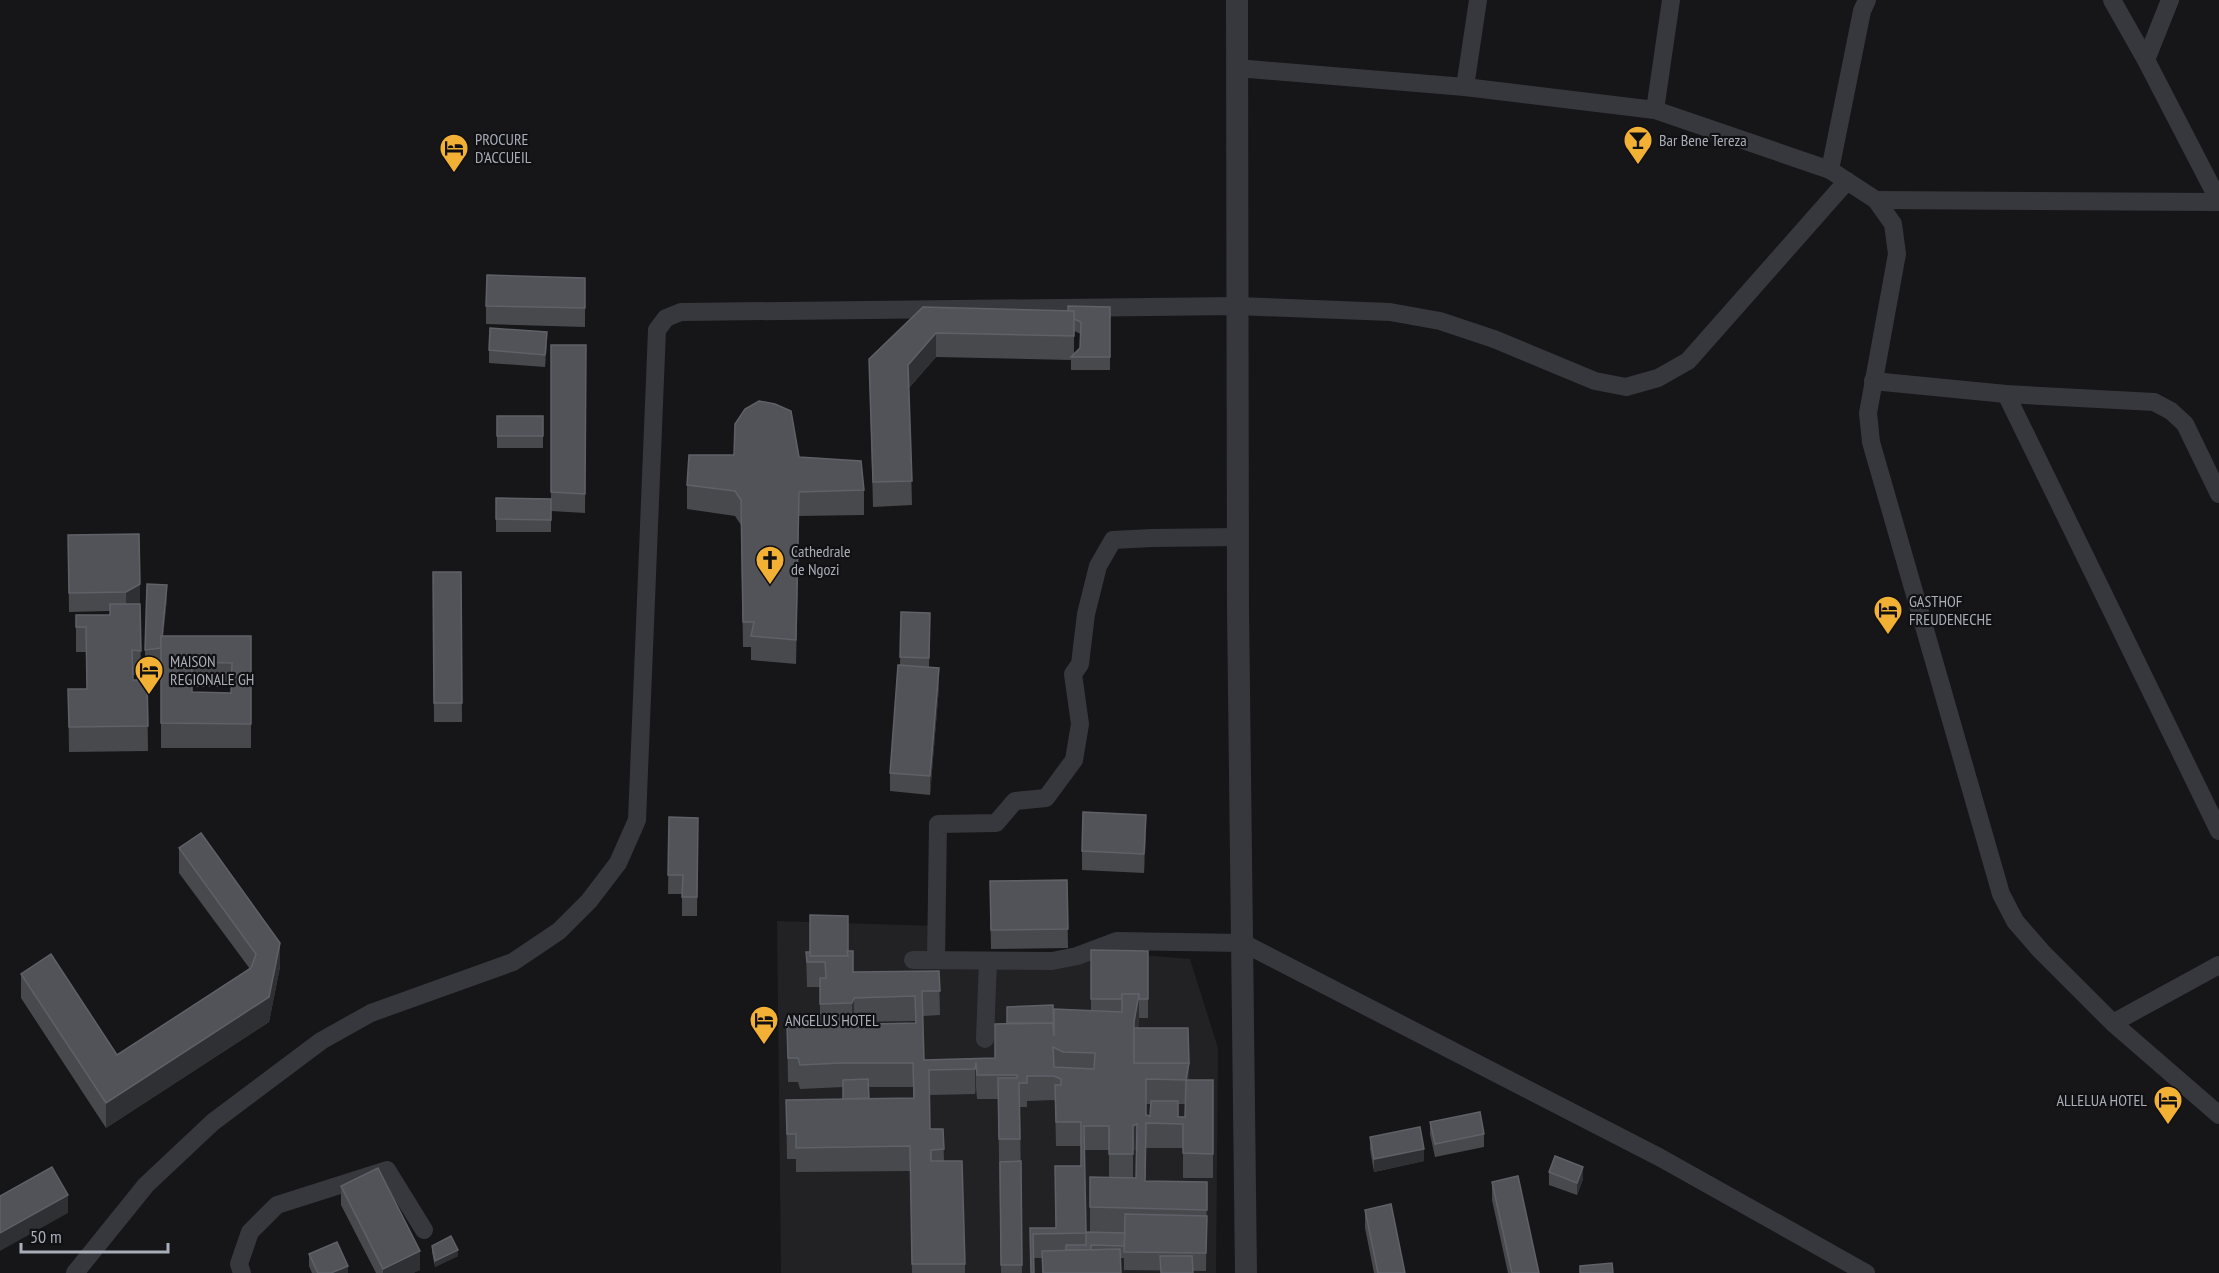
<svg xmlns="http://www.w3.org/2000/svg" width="2219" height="1273" font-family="'PT Sans Narrow',sans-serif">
  <rect width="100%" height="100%" fill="#161618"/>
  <!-- built -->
  <path fill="#222225" d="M777,921l160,5v34l168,-8 85,7 28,89 -2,225h-435z"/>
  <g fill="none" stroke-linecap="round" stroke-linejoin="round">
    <!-- minor -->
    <g stroke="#37383d" stroke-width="18">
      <path d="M2112,0l34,60 73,141"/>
      <path d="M2146,60l24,-60"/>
      <path d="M1237,68l228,19 190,23 175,60 46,30 17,24 4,30 -29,159 3,29 130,452 14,27 26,30 72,72 106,92"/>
      <path d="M1465,87l13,-87"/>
      <path d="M1655,110l16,-110"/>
      <path d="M1830,170l32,-159 5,-11"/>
      <path d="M1876,200l343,2"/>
      <path d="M1873,381l133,13 148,8 17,9 14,13 34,70"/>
      <path d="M2006,394l213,437"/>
      <path d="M913,960l139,1 25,-5 40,-15 126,2 416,214 207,116"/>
      <path d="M936,960l2,-136 58,-1 19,-22 31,-3 28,-38 6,-36 -7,-50 7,-10 6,-50 12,-48 15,-26 39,-2 86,-1"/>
      <path d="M2113,1023l106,-58"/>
      <path d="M985,1039l3,-78"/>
      <path d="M75,1273l71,-88 67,-63 108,-81 50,-28 142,-51 46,-31 30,-30 29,-38 19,-43 20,-490 9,-12 15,-6 556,-6 153,6 50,9 54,18 101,42 31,6 32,-9 30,-17 159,-180"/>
      <path d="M242,1273l-3,-9 11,-32 27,-27 110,-35 37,60"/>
    </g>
    <!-- tertiary -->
    <path stroke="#37383d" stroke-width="22" d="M1237,0l1,608 8,665"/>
  </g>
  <!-- wall -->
  <g fill="#47494d" fill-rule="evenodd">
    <path d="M585,278v49l-99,-3v-18z"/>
    <path d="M923,307l145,4 42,-4v63h-39v-10l-135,-3 -27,31 3,117 -39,2 -4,-148zM1074,331l7,3 -1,14 -6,6z"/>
    <path d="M547,344l-2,23 -56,-4v-13z"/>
    <path d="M551,345h35l-1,168 -34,-2v21h-55v-34l55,1z"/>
    <rect x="497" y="416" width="46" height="32"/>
    <path d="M799,457l65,33v25l-65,1 -3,148 -45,-4v-13h-8l-2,-122 -6,-9 -48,-7v-24z"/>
    <path d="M68,535l72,68 -2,1h2l1,71h-8v5h14l1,71 -79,1 -1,-63h19l-1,-37h-10v-37h34v-4l-41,1z"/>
    <path d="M433,572h28l1,150h-28z"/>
    <path d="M167,598l-4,38h88v112h-90v-88l-16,3v-13zM192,687h39v6l-39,-1z"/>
    <path d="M901,612l29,1 -1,54 10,20 -9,108 -40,-4v-18l10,-108z"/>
    <path d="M669,817l29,1 -1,98h-15v-22h-14z"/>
    <path d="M1146,833l-2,40 -62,-3v-19z"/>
    <path d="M179,848l101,119 -11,55 -163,106 -85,-130v-24l96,81 133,-86 -71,-96z"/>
    <path d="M1067,880l1,68 -77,1 -1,-50z"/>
    <path d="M1091,950l57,1v67h-9l-1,10h50l1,52h24v98h-30v-30h-37l-1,33 62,1 -1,89 -82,-1v-12h-4l1,15h-79v-15h-8l-4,-30h26l25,-62v-20h-25l-1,-45 -1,-1 -27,1v6h-7l2,166h-21l-3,-174h-21l-1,-12 -1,7 -45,1v34h13l1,32 21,103v9h-53l-2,-102 -114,1v-13h-9l-1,-59 57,-1v-12l-43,2 -2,-7h-10l-1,-56 33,-1v-38h-13l-1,-35 42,-1 5,21 86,-1 1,44 -17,1 1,44 71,-2v-34l12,-1v-16l47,13 37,-10zM915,1021v2l-62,1 1,-2zM869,1087h44v11h-44zM1146,1104h4v12l-4,-1zM1178,1104h7v13h-7zM1137,1149l-1,29h-3v-28zM1084,1150h25v27h-19v55l35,1 -39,-1z"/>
    <path d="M1430,1122l54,12v13l-49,10 -5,-23z"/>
    <path d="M1370,1137l54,24 -50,11 -4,-23z"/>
    <path d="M1549,1172l34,7 -6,16 -28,-10z"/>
    <path d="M1492,1182l47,91h-31l-16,-73z"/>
    <path d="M341,1186l79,84 -7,3h-37l-35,-68z"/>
    <path d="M1365,1210l40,63h-31l-9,-45z"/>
    <path d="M432,1246l26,10 -23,11 -3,-15z"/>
    <path d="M309,1254l39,19h-36l-3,-7z"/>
  </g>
  <!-- shaded-wall -->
  <g fill="#2f3033">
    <path d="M547,332v12l-2,23v-12z"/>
    <path d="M936,333v24l-28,32v-24z"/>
    <path d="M799,492v24l-3,148v-24z"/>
    <path d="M140,584v19l-14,8v-19z"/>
    <path d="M167,585v13l-6,62v-12z"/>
    <path d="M939,668v19l-9,108v-19z"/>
    <path d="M1146,815v18l-2,40v-19z"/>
    <path d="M280,943v24l-11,55 -163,106v-25z"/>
    <path d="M1139,994v25l-5,27v-24z"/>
    <path d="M854,998v24l-2,5v-24z"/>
    <path d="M976,1062v25l-1,7v-25z"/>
    <path d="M1189,1063v25l-3,-8z"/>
    <path d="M1137,1124v25l-4,1v-24z"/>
    <path d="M1424,1149v12l-50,11v-13z"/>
    <path d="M1583,1167v12l-6,16v-12z"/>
    <path d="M68,1195v18l-68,38v-18z"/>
    <path d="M458,1250v6l-23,11v-6z"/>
    <path d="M420,1251v19l-7,3h-30v-4z"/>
    <path d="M348,1266v7h-17z"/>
  </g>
  <!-- building -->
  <g fill="#525359" stroke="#5f6168" stroke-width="1.5" fill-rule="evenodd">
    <path d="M487,275l98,3v30l-99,-2z"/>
    <path d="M1068,306l42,1v50h-39l9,-9 1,-26 -7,-3v-8h-6z"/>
    <path d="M923,307l151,4v25l-138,-3 -28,32 4,116 -39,1 -4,-123z"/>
    <path d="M490,328l57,4 -2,23 -56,-5z"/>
    <path d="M551,345h35l-1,149 -34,-2z"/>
    <path d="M759,401l16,3 16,7 8,46 62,4 3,29 -65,2 -3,148 -45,-4 3,-14h-11l-2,-122 -6,-9 -48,-6 2,-30h45l1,-31 10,-15z"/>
    <rect x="497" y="416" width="46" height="20"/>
    <path d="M496,498l55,1v21l-55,-1z"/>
    <path d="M139,534l1,50 -14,8 -57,1 -1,-58z"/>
    <path d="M433,572h28l1,131h-28z"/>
    <path d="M147,584l20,1 -5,51h-1v12l-16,2z"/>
    <path d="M110,604h30l1,47 -9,-1 1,30h14l1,46 -79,1 -1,-38h19l-1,-62h-10v-12h34z"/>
    <path d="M901,612l29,1 -1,45 -29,-1z"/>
    <path d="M161,636h90v88l-90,-1zM192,662l40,1 -1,30 -39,-1z"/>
    <path d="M898,665l41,3 -9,108 -40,-3z"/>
    <path d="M1083,812l63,3 -2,39 -62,-3z"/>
    <path d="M669,817l29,1 -1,79h-15l1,-22h-15z"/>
    <path d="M201,833l79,110 -11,54 -163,106 -85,-129 30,-20 66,101 134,-87 5,-14 -77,-106z"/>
    <path d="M1067,880l1,49 -77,1 -1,-49z"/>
    <path d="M810,915l38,1v40h-38z"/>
    <path d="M1091,950l57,1v48h-9v-5h-17v5h-31z"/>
    <path d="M847,951h6v21l86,-1 1,20h-18l2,69 71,-2v-34l58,-1 1,13v-27l68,3v-18h17l-5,28v41h55l-3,17 -40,-1v36l4,1 1,-15h27v16h7l1,-37h27v74l-30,-1v-29l-37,-1 -1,58 62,1v28l-117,-3v-30l46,1 1,-54 -4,2v28h-24v-28h-25l2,107 -53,1 1,39h-3l-1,-45h26l-1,-62h26v-44h-25l-1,-37h6v-6l-7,-3h-27v7h-8l1,56h-21l-1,-61h19v-3h-40l-1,-13 -1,7 -46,1 1,59h13l1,20 -13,1v11h31l3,103h-53l-2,-118 -114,2v-14h-9l-1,-34 128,-2 -1,-35h-71l-42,2 -2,-7h-10l-1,-32 129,-3 -1,-27 -61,2 -2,5 -32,1v-26h6l-1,-16h-18l-1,-10h4v4h38zM1053,1047l10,5 32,1 -1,16 -40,-2z"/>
    <path d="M1053,1005l1,29 -1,-11h-46v-16z"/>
    <path d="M1134,1028h54l1,35h-55z"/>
    <path d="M868,1079l1,19 -26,1v-19z"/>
    <path d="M1480,1112l4,22 -49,10 -5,-22z"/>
    <path d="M1420,1127l4,22 -50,10 -4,-22z"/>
    <path d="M1555,1156l28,11 -6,16 -28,-11z"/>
    <path d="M1021,1161l1,104h-21l-1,-103z"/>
    <path d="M52,1167l16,28 -68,38v-37z"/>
    <path d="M378,1168l42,83 -37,18 -42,-83z"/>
    <path d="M1518,1176l21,97h-27l-20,-91z"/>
    <path d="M1391,1204l14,69h-27l-13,-63z"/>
    <path d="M1125,1214l82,2 -1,37 -82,-1z"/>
    <path d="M1086,1232l39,1 -1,13 -33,-1v5h-25v-5h20z"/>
    <path d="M451,1236l7,14 -23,11 -3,-15z"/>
    <path d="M337,1242l11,24 -17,7h-13l-9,-19z"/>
    <path d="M1120,1249l1,24h-78l-1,-22z"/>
    <path d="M1160,1256h32l1,17h-32z"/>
    <path d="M1612,1263l1,10h-33v-7z"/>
  </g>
  <!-- icons -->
  <defs>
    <g id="bar-pin" transform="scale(1.5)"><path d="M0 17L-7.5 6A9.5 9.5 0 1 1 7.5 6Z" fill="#f2b134" stroke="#111113"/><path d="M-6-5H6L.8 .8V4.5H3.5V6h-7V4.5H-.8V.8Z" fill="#111"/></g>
    <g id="hotel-pin" transform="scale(1.5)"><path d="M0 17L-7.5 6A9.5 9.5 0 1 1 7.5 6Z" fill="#f2b134" stroke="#111113"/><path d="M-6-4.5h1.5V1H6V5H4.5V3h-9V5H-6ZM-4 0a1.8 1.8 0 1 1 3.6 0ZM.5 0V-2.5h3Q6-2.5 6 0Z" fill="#111"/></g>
    <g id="church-pin" transform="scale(1.5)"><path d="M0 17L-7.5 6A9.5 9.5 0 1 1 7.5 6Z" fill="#f2b134" stroke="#111113"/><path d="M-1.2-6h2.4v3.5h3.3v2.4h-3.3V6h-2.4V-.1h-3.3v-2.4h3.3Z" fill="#111"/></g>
  </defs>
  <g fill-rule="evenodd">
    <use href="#bar-pin" x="1638" y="140"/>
    <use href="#hotel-pin" x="454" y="148"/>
    <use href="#church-pin" x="770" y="560"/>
    <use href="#hotel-pin" x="1888" y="610"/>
    <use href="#hotel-pin" x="149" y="670"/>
    <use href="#hotel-pin" x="764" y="1020"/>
    <use href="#hotel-pin" x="2168" y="1100"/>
  </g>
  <g text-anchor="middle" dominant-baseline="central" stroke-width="4.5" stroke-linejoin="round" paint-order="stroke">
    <!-- poi labels -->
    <g font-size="16" fill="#a8adb8" stroke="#111113" text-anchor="start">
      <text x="475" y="139">PROCURE<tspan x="475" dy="18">D'ACCUEIL</tspan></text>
      <text x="1659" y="140">Bar Bene Tereza</text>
      <text x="791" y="551">Cathedrale<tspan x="791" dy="18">de Ngozi</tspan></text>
      <text x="1909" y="601">GASTHOF<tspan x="1909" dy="18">FREUDENECHE</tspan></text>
      <text x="170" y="661">MAISON<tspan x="170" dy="18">REGIONALE GH</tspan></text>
      <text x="785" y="1020">ANGELUS HOTEL</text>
      <text x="2147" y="1100" text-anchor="end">ALLELUA HOTEL</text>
    </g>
  </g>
  <!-- scale -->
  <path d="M21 1243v9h147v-9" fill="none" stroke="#a8adb8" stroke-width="3"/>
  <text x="30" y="1243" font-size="18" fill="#a8adb8" stroke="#111113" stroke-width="4.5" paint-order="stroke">50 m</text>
</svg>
